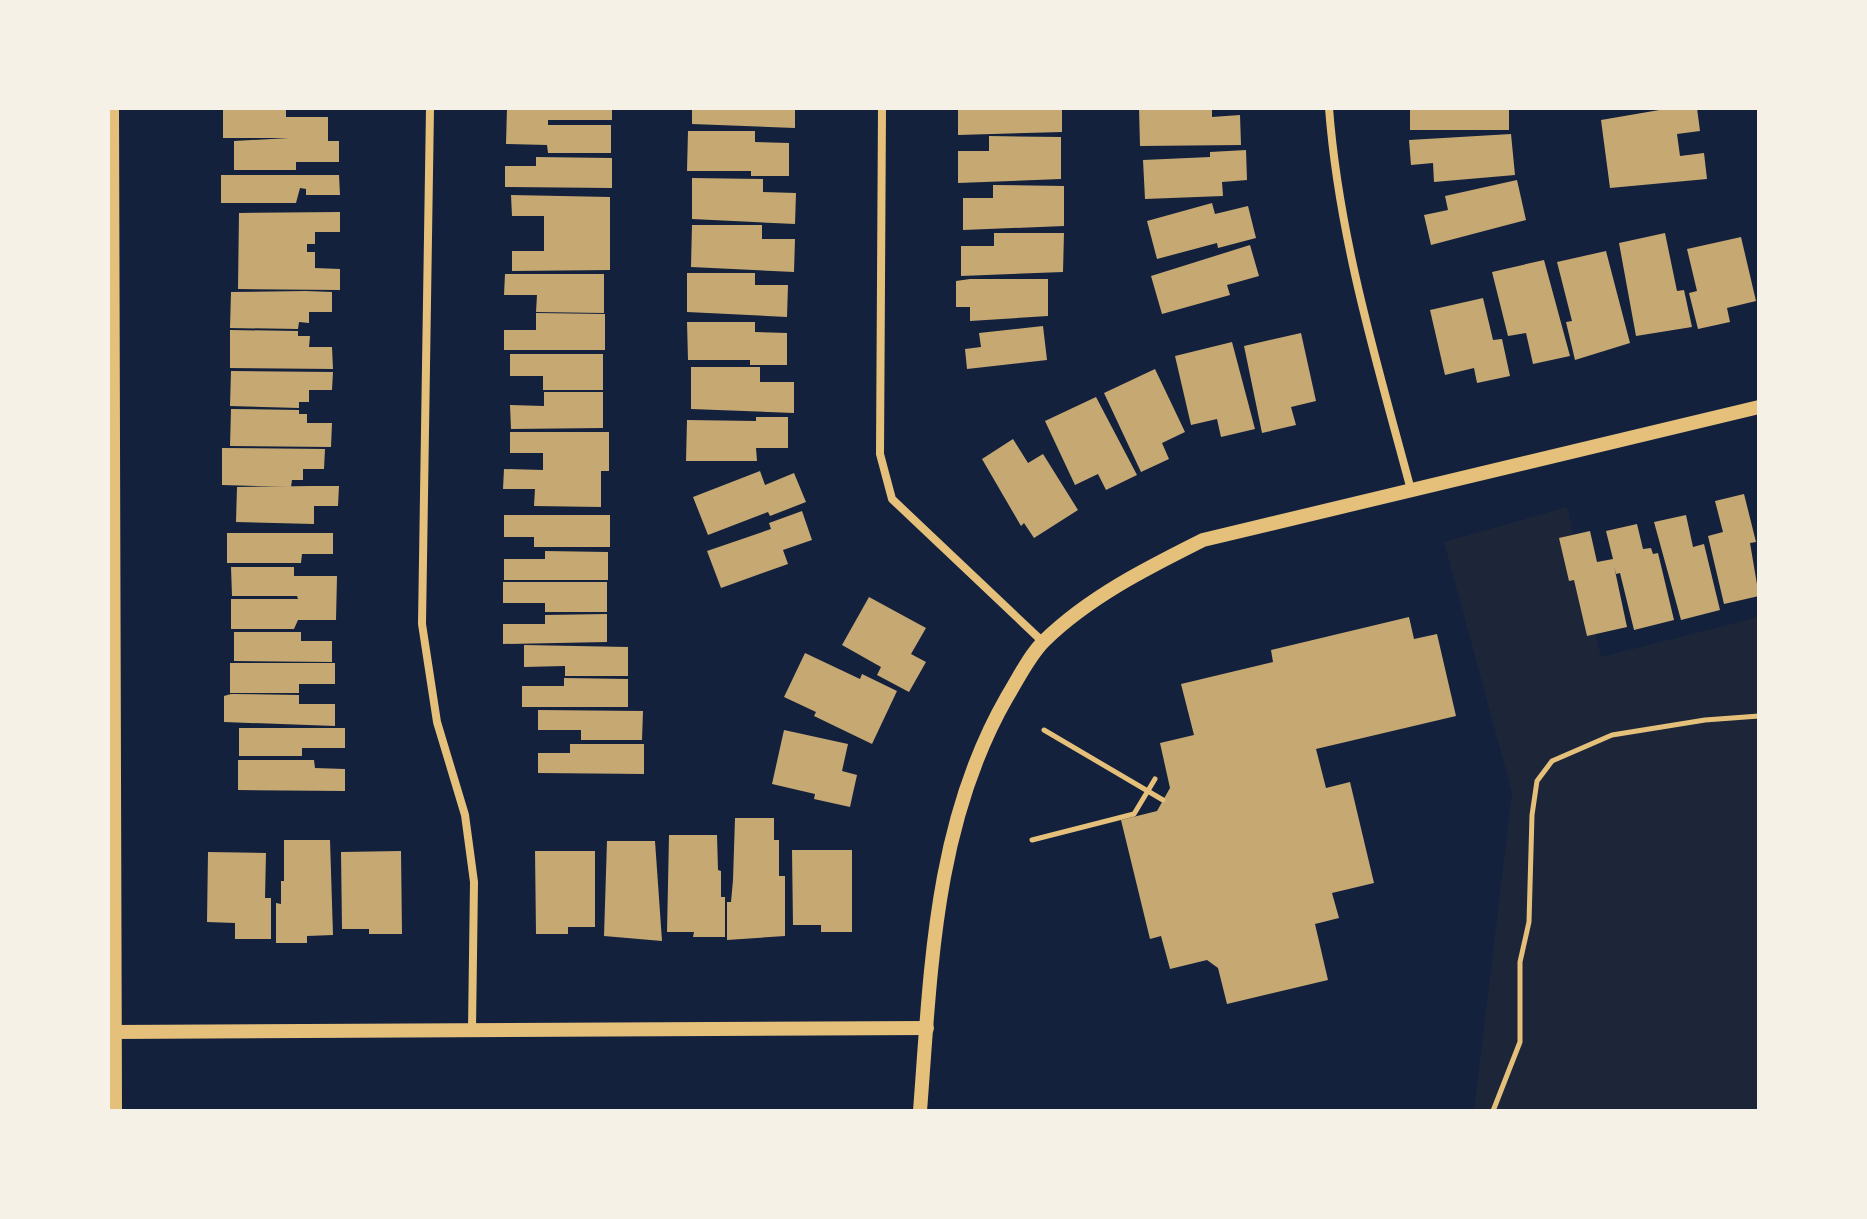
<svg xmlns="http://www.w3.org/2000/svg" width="1867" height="1219" font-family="'Asap Condensed',sans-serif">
  <rect width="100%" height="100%" fill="#14213d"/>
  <!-- green -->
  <path fill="#1d2539" d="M1567,507l34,150 158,-40v494h-285l38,-318 -68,-251z"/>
  <!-- building -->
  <g fill="#c6a872">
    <path d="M507,108h105v12h-64v5h63v28h-63l-1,-8 -41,-1z"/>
    <path d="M692,108h103v20l-103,-4z"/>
    <path d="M958,108h104v24l-104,3z"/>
    <path d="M1139,108h73v9l28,-2 1,30 -101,1z"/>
    <rect x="1410" y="108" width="99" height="22"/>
    <path d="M1671,108h26l3,23 -23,3 3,22 24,-3 3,26 -97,9 -9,-68z"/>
    <path d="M223,109h63v8h42v24h11v21h-43v8h-62v-29l55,-3h-66z"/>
    <path d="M688,131h67v11l34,1v33h-38v-5h-64z"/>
    <path d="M1511,134l4,41 -81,7 -1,-19 -22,2 -2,-25z"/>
    <path d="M989,136l72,1v42l-103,4v-32h31z"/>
    <path d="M1246,150l1,30 -25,2 1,14 -78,3 -2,-39 67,-3v-5z"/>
    <path d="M536,157l76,1v30l-107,-1v-21h31z"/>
    <path d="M221,175h118l1,20h-34v-6l-6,-1 -4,15h-75z"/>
    <path d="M692,178l71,1v13l33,1 -1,31 -103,-5z"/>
    <path d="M1517,180l9,40 -95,25 -7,-30 24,-5 -3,-14z"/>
    <path d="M993,185l71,1v40l-101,4v-32h30z"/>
    <path d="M511,195l99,2v73l-98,1v-20h32v-35h-32z"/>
    <path d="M1212,203l3,11 33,-8 8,32 -38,10 -1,-5 -60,16 -10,-38z"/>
    <path d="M340,212v20h-25v12h-8v8h8v16l25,1v21l-102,-1 1,-76z"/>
    <path d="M692,225h70v14h33l-1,33 -103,-5z"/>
    <path d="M994,233h70l-1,39 -102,4v-30h33z"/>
    <path d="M1665,233l12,58 7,-1 8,37 -56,9 -17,-93z"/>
    <path d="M1741,237l15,64 -29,7 3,14 -32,7 -9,-36 8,-2 -10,-42z"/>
    <path d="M1250,245l9,31 -32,9 3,10 -68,19 -11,-38z"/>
    <path d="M1606,251l24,92 -55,17 -9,-38 6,-1 -15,-59z"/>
    <path d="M1544,260l26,96 -37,8 -7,-31 -18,3 -16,-64z"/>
    <path d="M687,273h68v12h33l-1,32 -100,-5z"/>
    <path d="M505,274h99v39l-68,-1 1,-17h-33z"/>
    <path d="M970,279h78v37l-78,5v-14h-14v-26z"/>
    <path d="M306,291l26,1v20h-23v11l-10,-1 -1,7 -68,-1 1,-36z"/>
    <path d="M1483,298l10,42 9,-1 8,37 -33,7 -3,-15 -29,7 -15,-65z"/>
    <path d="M536,313l69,1v36h-101v-20h32z"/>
    <path d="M687,322h68v10l32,1v32h-37v-5h-62z"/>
    <path d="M1043,326l4,34 -80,9 -2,-20 16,-2 -2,-14z"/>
    <path d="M230,330l68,1v5h12l-1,11h23l1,22 -103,-1z"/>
    <path d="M1301,333l15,68 -25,6 5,18 -34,8 -18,-87z"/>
    <path d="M1232,342l23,87 -34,8 -4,-18 -26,6 -16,-69z"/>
    <path d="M510,354h93v36h-60v-14h-33z"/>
    <path d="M691,367h69v15h34v31l-103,-4z"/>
    <path d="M1155,369l30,63 -23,11 7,16 -28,13 -37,-79z"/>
    <path d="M231,371l102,1 -1,18h-23v12h-10v6l-69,-2z"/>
    <path d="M544,392h59v36l-92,1 -1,-24 34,1z"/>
    <path d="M1096,397l41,78 -31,15 -8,-16 -23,11 -30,-64z"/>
    <path d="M231,409l68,1v4h8v9h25l-1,24 -101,-1z"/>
    <path d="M756,417h32v31h-32l1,13h-71l1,-41 69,1z"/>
    <path d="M510,432h99v39h-8v36l-67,-1 1,-17h-32l1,-20 39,1v-17h-33z"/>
    <path d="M1013,439l15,24 15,-9 35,56 -44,28 -10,-15 -3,3 -39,-67z"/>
    <path d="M222,448l103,1 -1,20h-21v11h-11l-1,7 -69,-2z"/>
    <path d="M760,471l5,14 29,-12 12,29 -36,14 -2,-4 -60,23 -15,-38z"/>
    <path d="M313,486h26l-1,20h-24v18l-78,-2 1,-35z"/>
    <path d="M1744,494l12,48 -6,1 9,53 -35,8 -16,-68 15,-4 -8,-31z"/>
    <path d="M802,511l10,29 -29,10 5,14 -67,24 -14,-37 64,-22 -2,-6z"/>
    <path d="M504,515h106v32h-76v-10h-30z"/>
    <path d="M1686,515l7,32 11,-3 16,66 -39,10 -27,-98z"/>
    <path d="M1637,524l6,25 8,-1 2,6 5,-1 16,67 -40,10 -14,-57 -4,1 -2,-8 13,61 -40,9 -13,-56 -5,1 -10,-43 31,-7 7,31 16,-3 -7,-28z"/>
    <path d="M227,533h106v21h-31l-1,9h-74z"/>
    <path d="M545,551l63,1v28h-104v-21h41z"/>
    <path d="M231,567h63v9h43l-1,44h-38l-4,9h-63v-30h67l-1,-3h-65z"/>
    <path d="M503,582h104v30h-62v-9h-42z"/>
    <path d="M869,597l57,31 -15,26 15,8 -17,30 -32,-17 4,-8 -39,-22z"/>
    <path d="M607,614v28l-104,2v-20h42v-9z"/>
    <path d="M1409,617l5,22 23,-5 19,82 -140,33 10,39 24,-6 24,101 -42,10 7,25 -24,6 13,56 -101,24 -9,-36 -11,-8 -37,9 -9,-33 -11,3 -29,-119 36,-9 13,-23 -10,-45 34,-8 -13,-51 92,-22 -2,-12z"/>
    <path d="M234,632h67v9h31v21l-98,-1z"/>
    <path d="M524,645l104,2v29h-63v-10l-41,1z"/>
    <path d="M805,653l55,26 2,-5 35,17 -25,53 -58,-28 2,-4 -32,-15z"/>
    <path d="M230,663h105v21h-36v9h-69z"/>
    <path d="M564,678l64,1v28h-106v-21h42z"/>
    <path d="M231,694l68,1v9h36v22l-111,-4v-26z"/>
    <path d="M538,710l105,1 -1,29h-61v-10h-43z"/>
    <path d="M239,728h106v20h-43v8h-63z"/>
    <path d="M784,730l64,14 -6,27 15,4 -7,32 -36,-8 1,-5 -43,-10z"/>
    <path d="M570,744h74v30l-106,-1v-20h32z"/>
    <path d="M238,760h76l1,8 30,1v22l-107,-1z"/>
    <path d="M735,818h39v22h5v36h6v60l-58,4v-38h4l2,-22z"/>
    <path d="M669,835h48l1,35 3,1v26h4v40h-32l1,-5h-27z"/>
    <path d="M284,840h46l3,95 -26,1v7h-31v-40l5,1v-23h3z"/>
    <path d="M607,841h48l7,100 -58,-5z"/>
    <path d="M792,850h60v82h-31v-7h-28z"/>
    <path d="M401,851l1,83h-33v-5h-27l-1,-77z"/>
    <path d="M535,851h60v76h-27v7h-32z"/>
    <path d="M208,852l58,1 -1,45h6v41h-36v-16l-28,-1z"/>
  </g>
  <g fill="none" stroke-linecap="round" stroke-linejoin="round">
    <!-- path -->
    <g stroke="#e5c07b" stroke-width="5">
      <path d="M1044,730l119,70"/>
      <path d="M1032,840l102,-26 21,-35"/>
      <path d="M1493,1111l27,-69v-80l9,-40 3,-107 5,-34 15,-20 60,-26 93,-15 54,-4"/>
    </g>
    <!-- minor -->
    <g stroke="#e5c07b" stroke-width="8">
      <path d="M430,108l-8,516 15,98 28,93 9,67 -2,147"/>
      <path d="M882,108l-2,346 12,45 151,143"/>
      <path d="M1329,108c10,131 48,255 82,382"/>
    </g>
    <!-- tertiary -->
    <g stroke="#e5c07b" stroke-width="14">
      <path d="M113,1032l814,-4"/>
      <path d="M920,1111c11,-142 14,-287 87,-414 11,-18 22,-41 37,-56 45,-44 103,-73 159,-101l556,-133"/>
    </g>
    <!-- secondary -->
    <path stroke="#e5c07b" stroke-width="16" d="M111,108l3,1003"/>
  </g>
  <!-- border -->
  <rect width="1867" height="1219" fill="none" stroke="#f6f1e7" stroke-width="220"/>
</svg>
